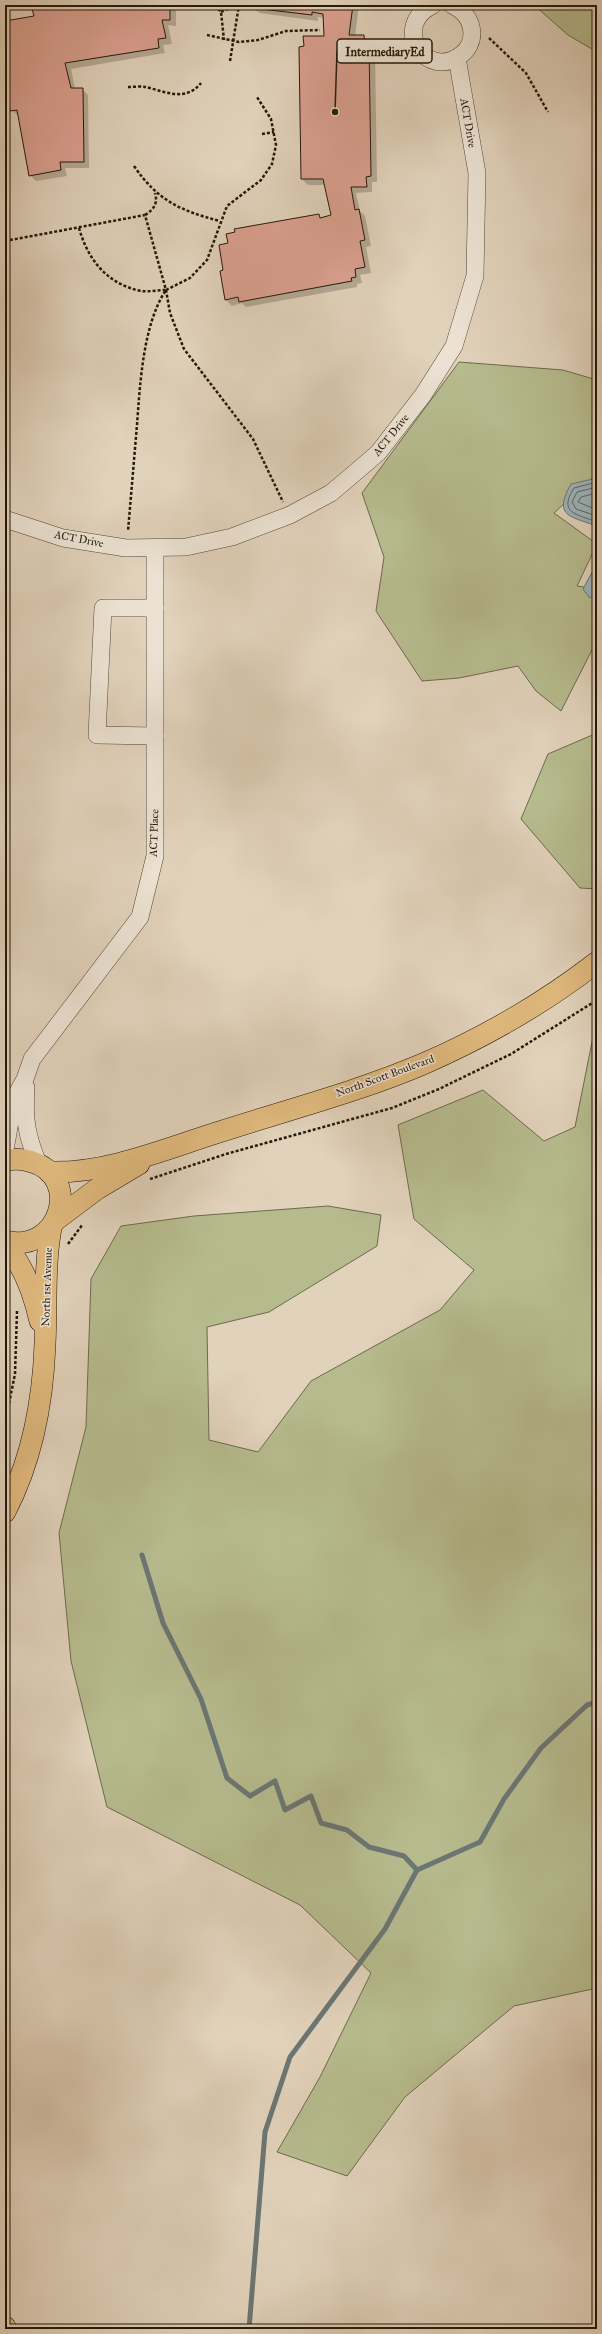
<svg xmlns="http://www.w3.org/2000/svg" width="602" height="2334" font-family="'IM FELL Great Primer',serif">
  <rect width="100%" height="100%" fill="#e1d2bb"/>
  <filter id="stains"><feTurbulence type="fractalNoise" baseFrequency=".005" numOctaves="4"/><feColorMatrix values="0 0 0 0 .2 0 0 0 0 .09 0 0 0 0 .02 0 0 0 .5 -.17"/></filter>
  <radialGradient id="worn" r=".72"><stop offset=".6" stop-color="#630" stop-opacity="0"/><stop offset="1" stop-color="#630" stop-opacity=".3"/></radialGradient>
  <!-- green -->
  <g fill="#b6bb8e" stroke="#6d6a4c">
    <path d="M534,5h63v47l-29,-17z"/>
    <path d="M459,362l104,8 34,10v94l-43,39 43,31 -20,42 20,3v51l-36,71 -25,-20 -18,-25 -59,12 -37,3 -46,-70 8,-54 -22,-64z"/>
    <path d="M597,733v156l-17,-1 -59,-69 27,-65z"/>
    <path d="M597,1017v971l-83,18 -109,91 -58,79 -70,-24 43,-75 51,-104 -71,-68 -193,-98 -36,-146 -12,-128 27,-106 5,-148 30,-53 73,-10 134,-10 53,9 -4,31 -108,66 -62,15 2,113 49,12 53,-71 129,-71 34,-40 -60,-51 -16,-94 85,-35 61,51 31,-14z"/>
  </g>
  <!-- water -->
  <g fill="#9bb4bc" stroke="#6b7674">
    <path d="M597,478v48c-28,-10 -44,-10 -26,-42z"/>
    <path d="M597,563v36l-8,-2 -6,-8z"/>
  </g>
  <!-- shadow -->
  <g fill="#0003">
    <path d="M32,5h144v21l-8,-1 4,19 -9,1 2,8 -94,16 4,20h7l6,6 1,73h-24l2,8 -31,5 -6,-6 -11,-59 -14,-11v-83l30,-5z"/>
    <path d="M248,5h111l-4,31h8l12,16 2,130h-5v10l-16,1 4,18 5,5 6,30 -5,1 5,26 -11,2 2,8 -5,1v3l-111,20 -4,-4 -10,3 -6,-6 92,-85 4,3 10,-2 -7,-31h-17l-6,-6 -2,-131 5,-1 20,-10 -1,-19 -6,-1v4l-58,-8z"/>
  </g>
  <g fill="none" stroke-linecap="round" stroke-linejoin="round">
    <!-- shore -->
    <g stroke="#606662" stroke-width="1">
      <path d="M597,482l-23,6c-16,25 2,26 23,34"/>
      <path d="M597,487l-20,5 -5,10 4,7 21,7"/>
      <path d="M597,493l-16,4 -3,5 19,8"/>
    </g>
    <!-- stream -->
    <g stroke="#6b7674" stroke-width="5">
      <path d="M597,1275v1"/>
      <path d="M142,1555l21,68 38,76 26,79 23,18 25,-15 10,29 26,-14 10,27 26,7 22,17 35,9 13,14"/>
      <path d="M249,2329l16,-197 25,-75 95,-128 32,-59 63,-28 24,-43 37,-51 46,-43 10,-3"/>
    </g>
  </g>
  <!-- building -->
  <g fill="#dba090" stroke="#241809">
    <path d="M31,5h139v15h-8l4,18 -8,1 1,9 -94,15 6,25h12l1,74h-24l1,8 -32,6 -12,-66 -7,1 -1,-9 -4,1v-82l29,-5z"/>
    <path d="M253,5h100l-4,30h15l1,10h4l2,131 -5,1 1,10h-16l4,23 4,-1 6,31 -5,1 5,26 -10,2 1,8 -5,1 1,3 -113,21 -1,-5 -13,3 -5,-29 3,-1 -4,-25 9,-2 -2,-9 9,-2 -1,-3 85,-15 1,4 11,-3 -8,-36h-22l-2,-132 5,-1 -1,-10h21l-1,-22 -11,-2v3l-59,-7z"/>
  </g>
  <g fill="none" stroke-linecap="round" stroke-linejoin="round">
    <!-- minor casing -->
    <g stroke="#534636" stroke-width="18">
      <g id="minor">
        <path d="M433,5c-43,20 -7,78 29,49 6,-4 10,-13 10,-21 -1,-14 -8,-22 -20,-28"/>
        <path d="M5,519l58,19 63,10 60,-1 46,-10 58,-22 41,-22 47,-40 45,-58 31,-49 21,-70 2,-103 -20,-115"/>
        <path d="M155,608h-52l-6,127 58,1"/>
        <path d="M26,1087c-2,31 0,47 12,76"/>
        <path d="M5,1150l9,-51 11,-20 7,-20 108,-142 15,-61v-308"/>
      </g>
    </g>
    <!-- major casing -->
    <g stroke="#241809" stroke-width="22">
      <g id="major">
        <path d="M5,1161c9,-3 18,-2 27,1 51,15 28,93 -27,79"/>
        <path d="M49,1172c58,2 116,-23 170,-40 68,-22 138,-40 204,-68 62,-27 121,-61 174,-102"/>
        <path d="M57,1219l40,-30 42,-25"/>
        <path d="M5,1245c18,19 29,50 35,76"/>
        <path d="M5,1512c27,-52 38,-110 40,-168 2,-38 -1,-77 6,-116"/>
        <path d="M5,2327l1,2"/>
      </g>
    </g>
    <!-- path -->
    <g stroke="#241809" stroke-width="2.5" stroke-dasharray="3 2" stroke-linecap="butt">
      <path d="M215,5l6,7 3,28"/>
      <path d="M221,12l15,-7"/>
      <path d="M207,35l32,7 19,-2 28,-9 34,-1"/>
      <path d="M489,38l37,35 22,39"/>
      <path d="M230,61l9,-56"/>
      <path d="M128,87c6,0 13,-1 18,0 20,5 40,15 55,-4"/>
      <path d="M262,134l12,-2"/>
      <path d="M134,166c24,35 47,45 86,55"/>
      <path d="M145,215c9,-6 13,-11 10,-22"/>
      <path d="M79,228c9,32 28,56 62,63 8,1 18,-1 25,-1 -23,34 -26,94 -29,135 -3,35 -6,71 -9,106"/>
      <path d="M5,241l140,-26 21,75 4,23 14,36 69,90 30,63"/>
      <path d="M166,290l24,-12 17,-18 20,-54 34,-26 11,-16 4,-19 -5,-26 -14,-22"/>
      <path d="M150,1179l76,-25 166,-46 47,-19 72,-35 86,-54"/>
      <path d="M68,1244l15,-20"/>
      <path d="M5,1423l10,-49 2,-63"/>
    </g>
    <!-- minor -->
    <use href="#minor" stroke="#ece2d3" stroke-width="17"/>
    <!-- major -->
    <use href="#major" stroke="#e0b97e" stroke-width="21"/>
  </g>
  <g text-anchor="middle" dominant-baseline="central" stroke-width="3" stroke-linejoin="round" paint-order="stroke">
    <!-- street labels -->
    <g font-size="11" fill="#241809" stroke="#ece2d3">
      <text transform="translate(468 123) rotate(80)">ACT Drive</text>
      <text transform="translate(391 435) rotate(-51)">ACT Drive</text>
      <text transform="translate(79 539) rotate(11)">ACT Drive</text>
      <text transform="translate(154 833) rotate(-88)">ACT Place</text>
      <text transform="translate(385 1076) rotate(-20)">North Scott Boulevard</text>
      <text transform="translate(47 1287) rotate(-88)">North 1st Avenue</text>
    </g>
  </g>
  <!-- callouts -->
  <path fill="none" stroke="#241809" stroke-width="1.5" d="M335 112L337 51"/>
  <circle fill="#241809" stroke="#ece2d3" stroke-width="1.5" cx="335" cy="112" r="4"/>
  <rect fill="#ece2d3" stroke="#241809" stroke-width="1.5" x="337" y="39" width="95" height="24" rx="4"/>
  <g font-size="12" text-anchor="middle" font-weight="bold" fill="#241809">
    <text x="385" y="56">IntermediaryEd</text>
  </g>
  <!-- margin -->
  <rect width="602" height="2334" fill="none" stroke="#e1d2bb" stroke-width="20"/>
  <rect x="6" y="6" width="590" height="2322" fill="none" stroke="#241809" stroke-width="2"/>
  <rect x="10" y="10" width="582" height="2314" fill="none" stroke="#241809"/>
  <rect width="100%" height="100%" filter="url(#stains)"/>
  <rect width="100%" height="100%" fill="url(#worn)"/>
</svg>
